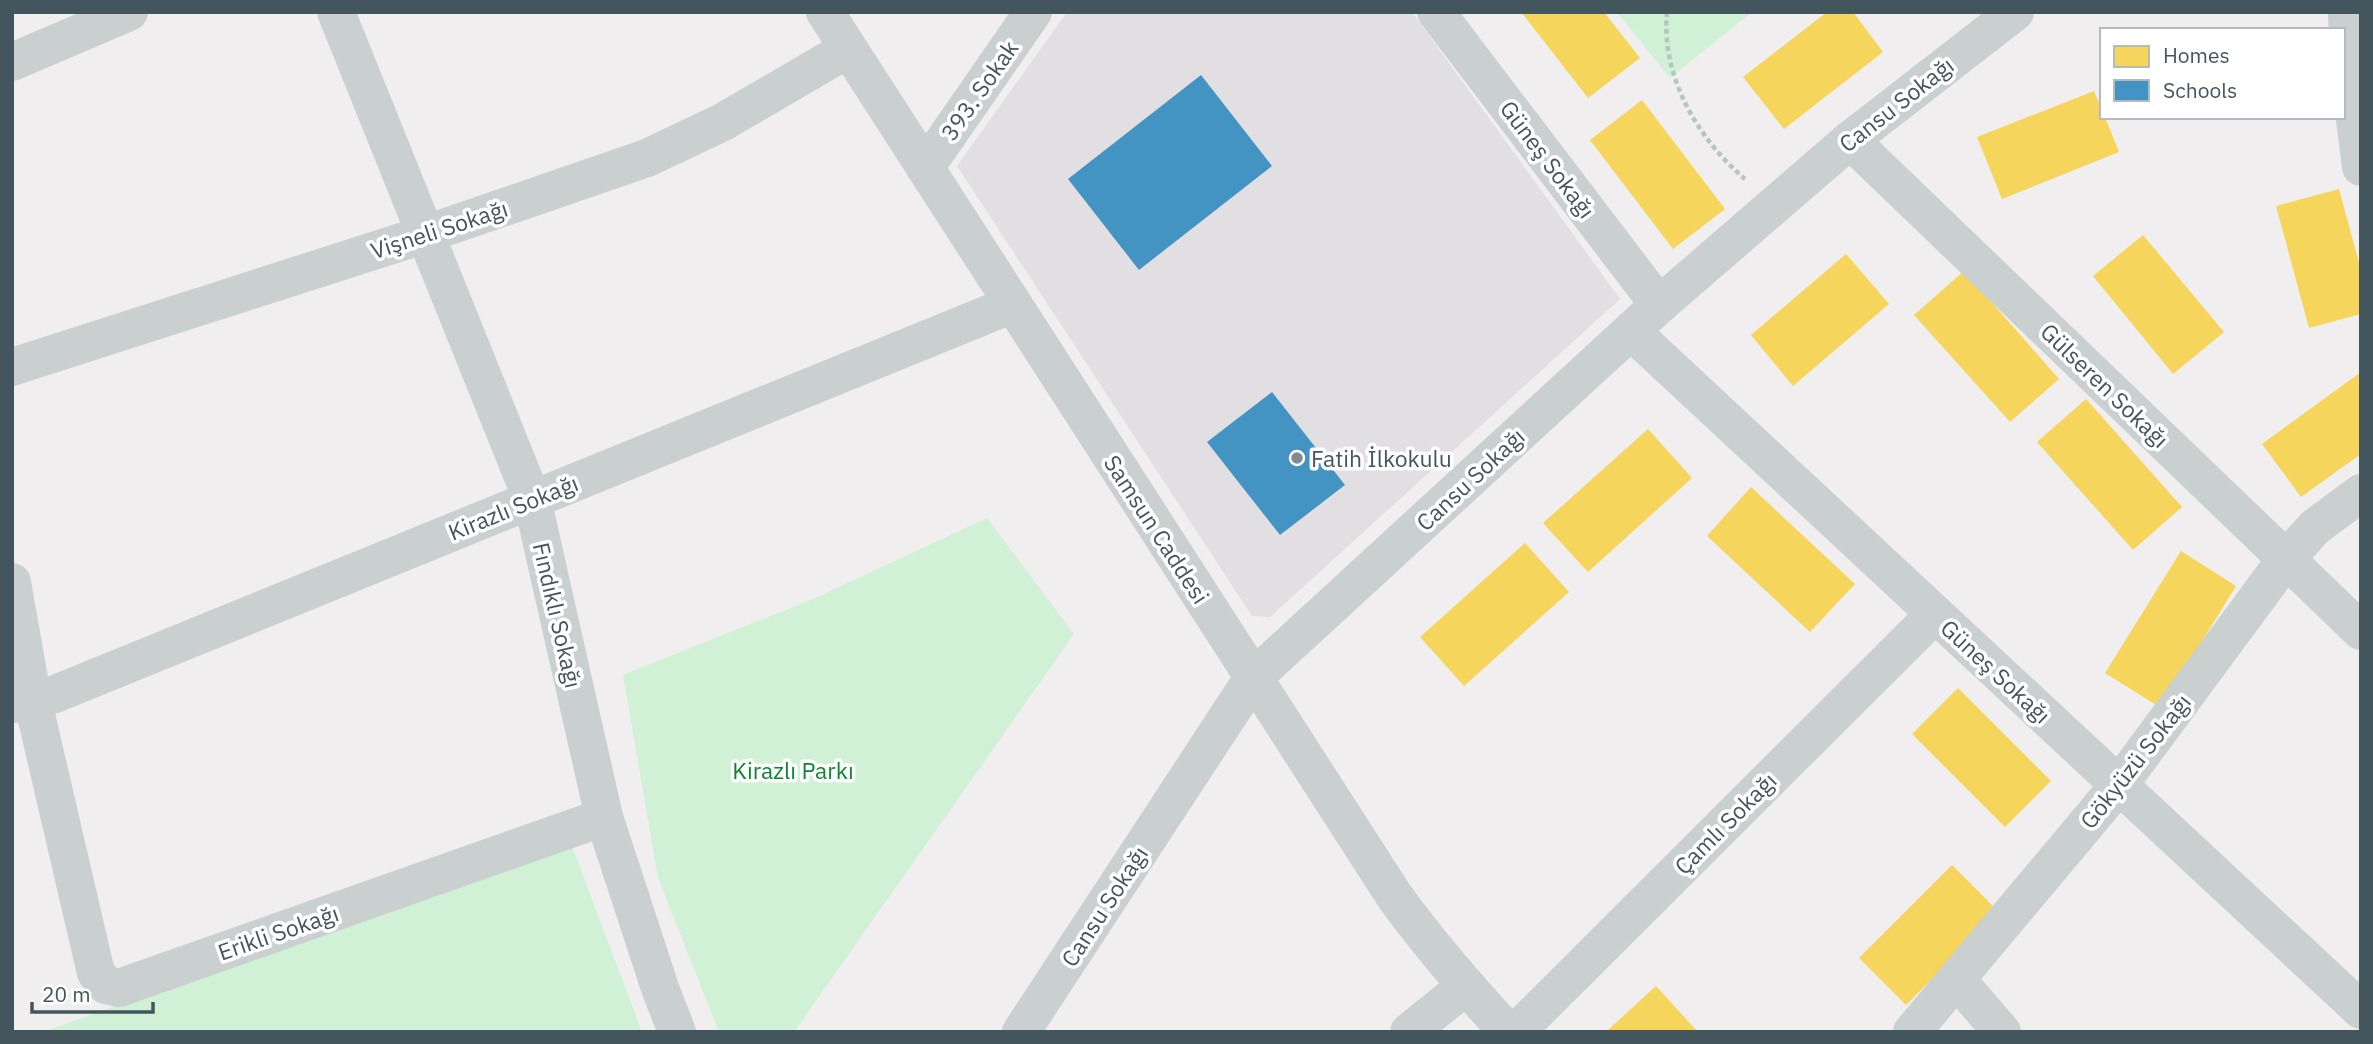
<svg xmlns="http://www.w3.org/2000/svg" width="2373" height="1044" font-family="'IBM Plex Sans',sans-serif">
  <rect width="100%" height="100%" fill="#f0eeef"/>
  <!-- education -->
  <path fill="#e1dfe1" d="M1067,12h345l208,287 -350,318 -18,-1 -295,-450z"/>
  <!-- green -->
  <g fill="#d0f1d6">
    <path d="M1617,12h135l-82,66z"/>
    <path d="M987,518l87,116 -280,398h-75l-61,-154 -35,-203 190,-76z"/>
    <path d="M570,841l72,191h-591l-2,-2z"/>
  </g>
  <!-- homes -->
  <g fill="#f6d55c">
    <path d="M1521,12h83l36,46 -52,40z"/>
    <path d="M1827,12h26l30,40 -99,77 -41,-52z"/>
    <path d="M2094,91l8,19v7h3l14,35 -117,47 -25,-62z"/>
    <path d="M1642,100l83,109 -52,40 -83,-109z"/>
    <path d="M2339,189l22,81v44l-52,14 -33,-122z"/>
    <path d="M2143,235l81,97 -51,42 -80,-98z"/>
    <path d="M1846,254l43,50 -96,82 -42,-51z"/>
    <path d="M1964,271l95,108 -49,43 -96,-107z"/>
    <path d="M2361,372v82l-60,43 -39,-53z"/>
    <path d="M2086,399l96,108 -49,43 -96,-108z"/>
    <path d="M1648,429l44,49 -104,94 -45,-49z"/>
    <path d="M1751,487l104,97 -45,48 -103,-96z"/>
    <path d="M1525,543l44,49 -105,94 -44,-49z"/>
    <path d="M2181,551l55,35 -75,122 -56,-35z"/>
    <path d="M1958,688l93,93 -46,46 -93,-93z"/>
    <path d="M1952,865l47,47 -93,93 -47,-47z"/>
    <path d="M1656,986l42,46h-88l-2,-2z"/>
  </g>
  <!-- schools -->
  <g fill="#4393c3">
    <path d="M1201,75l71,91 -133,104 -71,-91z"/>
    <path d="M1272,392l73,93 -65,50 -73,-93z"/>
  </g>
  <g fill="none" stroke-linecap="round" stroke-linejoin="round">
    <!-- path -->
    <path stroke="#b6c6bf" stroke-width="4.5" stroke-dasharray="5 3.5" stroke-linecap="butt" d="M1667,12c-6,64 30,126 78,167"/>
    <!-- minor -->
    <g stroke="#cacfd0" stroke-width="38">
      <path d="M336,12l196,487 72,318 56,171 17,44"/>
      <path d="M825,12l570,885c35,48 73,92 113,135"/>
      <path d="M1436,12l223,293"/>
      <path d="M2347,12l2,60 12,95"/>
      <path d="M12,62l117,-50"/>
      <path d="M1850,140l511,491"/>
      <path d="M925,168l108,-156"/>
      <path d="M1631,331l730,679"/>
      <path d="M12,367l414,-133 221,-76 76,-36 125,-73"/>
      <path d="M12,582l21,120 63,271 10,12 13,3 485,-171"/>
      <path d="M12,704l21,-2 22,-8 958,-390"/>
      <path d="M1957,980l45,52"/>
      <path d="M1021,1032l232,-354 406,-373 191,-165 165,-128"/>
      <path d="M1409,1032l57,-46"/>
      <path d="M1516,1032l419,-418"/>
      <path d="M1912,1032l207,-247 167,-226 29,-32 46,-34"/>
    </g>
  </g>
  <!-- markers -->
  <circle fill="#808b90" stroke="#fff" stroke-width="2.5" cx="1297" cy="458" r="7"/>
  <g text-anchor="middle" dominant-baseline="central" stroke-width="7" stroke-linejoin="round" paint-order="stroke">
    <!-- street labels -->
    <g font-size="23" fill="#44565d" stroke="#fff">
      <text transform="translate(979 90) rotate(-55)">393. Sokak</text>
      <text transform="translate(1896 104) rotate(-38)">Cansu Sokağı</text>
      <text transform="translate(1548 159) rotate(53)">Güneş Sokağı</text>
      <text transform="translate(439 229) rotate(-18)">Vişneli Sokağı</text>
      <text transform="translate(2105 385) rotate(44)">Gülseren Sokağı</text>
      <text transform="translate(1470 479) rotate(-43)">Cansu Sokağı</text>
      <text transform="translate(513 507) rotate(-22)">Kirazlı Sokağı</text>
      <text transform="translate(1157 529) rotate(57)">Samsun Caddesi</text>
      <text transform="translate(558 615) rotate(77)">Fındıklı Sokağı</text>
      <text transform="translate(1996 671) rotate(43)">Güneş Sokağı</text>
      <text transform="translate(2135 761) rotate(-52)">Gökyüzü Sokağı</text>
      <text transform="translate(1725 823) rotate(-45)">Çamlı Sokağı</text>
      <text transform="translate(1104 906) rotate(-57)">Cansu Sokağı</text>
      <text transform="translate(278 932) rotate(-19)">Erikli Sokağı</text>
    </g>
    <!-- poi labels -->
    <g font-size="23" fill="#44565d" stroke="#fff" text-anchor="start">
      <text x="1311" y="458">Fatih İlkokulu</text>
    </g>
    <!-- park labels -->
    <g font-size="23" fill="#0c8730" stroke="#fff">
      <text x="793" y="770">Kirazlı Parkı</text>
    </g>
  </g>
  <!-- border -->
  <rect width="2373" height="1044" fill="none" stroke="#44565d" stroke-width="28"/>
  <!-- legend -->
  <rect x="2100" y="28" width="245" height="91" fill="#ffffff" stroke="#b4bbbe" stroke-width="2"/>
  <rect x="2114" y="46" width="35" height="21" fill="#f6d55c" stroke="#b4bbbe" stroke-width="2"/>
  <text x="2163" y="63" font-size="21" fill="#44565d">Homes</text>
  <rect x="2114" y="80" width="35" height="21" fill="#4393c3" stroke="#b4bbbe" stroke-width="2"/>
  <text x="2163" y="98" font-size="21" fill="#44565d">Schools</text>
  <!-- scale -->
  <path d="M32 1002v10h121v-10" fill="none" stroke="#44565d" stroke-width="3.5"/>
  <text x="42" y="1002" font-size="21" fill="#44565d" stroke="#ffffff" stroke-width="5" paint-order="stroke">20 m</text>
</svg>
